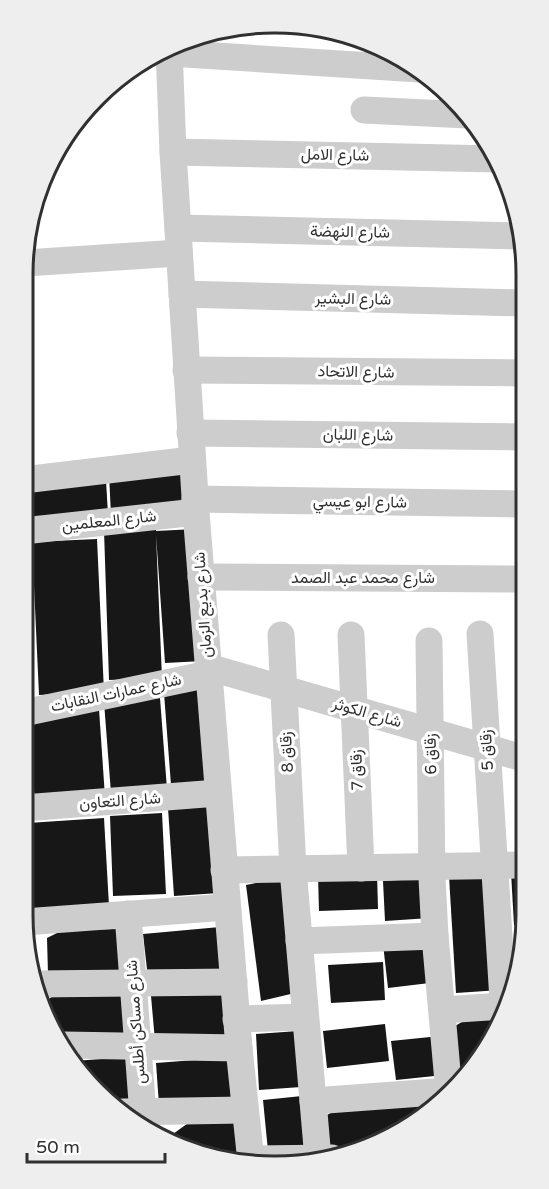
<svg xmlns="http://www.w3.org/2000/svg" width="549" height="1189" font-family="'Varela Round',Vazirmatn,sans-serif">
  <rect width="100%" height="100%" fill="#fff"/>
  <!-- building -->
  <g fill="#171717">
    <path d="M184,470l5,38 -78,7 -2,-41z"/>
    <path d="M106,480l2,35 -82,5 -2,-35z"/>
    <path d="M156,529v2l39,-2 8,132 -38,2 -9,-128 6,143 -53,2 -5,-149z"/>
    <path d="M97,539l7,153 -65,3 -7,-153z"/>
    <path d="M204,689l7,92 -40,4 -7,-92z"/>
    <path d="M160,698l7,91 -56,4 -7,-91z"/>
    <path d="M99,709l6,88 -70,6 -7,-89z"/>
    <path d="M212,805l7,88 -45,3 -6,-88z"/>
    <path d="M162,813l4,81 -53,2 -3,-80z"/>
    <path d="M104,818l5,88 -76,5 -5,-88z"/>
    <path d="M526,871v44l-1,9 -11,1 -3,-53z"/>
    <path d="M377,873l1,36 -59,2 -1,-36z"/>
    <path d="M493,873l7,117 -44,3 -7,-117z"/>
    <path d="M284,877l11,116 -34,8 -15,-116z"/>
    <path d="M428,878l2,40 -45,3 -2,-40z"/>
    <path d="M220,927l4,44 -76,7 -5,-44z"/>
    <path d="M121,929l1,43 -74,2 -1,-36 16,-8z"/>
    <path d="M433,938l5,44 -50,6 -5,-44z"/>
    <path d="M383,962l2,38 -54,3 -3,-38z"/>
    <path d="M229,989l4,45 -78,7 -4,-45z"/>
    <path d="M60,991h66l1,45 -67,1 -14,-24v-12z"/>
    <path d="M495,1014l3,13 -34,54 -12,10 -2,-62 22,-13z"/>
    <path d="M385,1024l4,37 -62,7 -4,-37z"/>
    <path d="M298,1031l3,56 -42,3 -3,-56z"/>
    <path d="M440,1036l4,39 -48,5 -5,-39z"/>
    <path d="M131,1057l3,49 -17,1 -32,-27 -12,-19z"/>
    <path d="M234,1057l3,42 -78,6 -3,-42z"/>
    <path d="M302,1096l4,52 -38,3 -5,-51z"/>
    <path d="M441,1099l-41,34 -38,14 -32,3 -3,-35 14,-8z"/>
    <path d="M239,1116l5,46h-18l-60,-23 25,-18z"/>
  </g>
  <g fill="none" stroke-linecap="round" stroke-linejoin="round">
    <!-- minor -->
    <g stroke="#cdcdcd" stroke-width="27">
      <path d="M169,48l4,104 23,360 43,536 12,114"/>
      <path d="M169,53l250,16"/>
      <path d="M364,110l104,5"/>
      <path d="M173,152l323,7"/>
      <path d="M178,228l345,8"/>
      <path d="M25,263l154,-10"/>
      <path d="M182,294l342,9"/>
      <path d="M186,370l339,3"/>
      <path d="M190,433l335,4"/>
      <path d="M23,480l169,-20"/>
      <path d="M195,499l330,5"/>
      <path d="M23,531l173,-19"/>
      <path d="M201,577l324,2"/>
      <path d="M480,634l24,382"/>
      <path d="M281,635l12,234 25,290"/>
      <path d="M351,635l10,233"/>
      <path d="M429,641l3,237 3,58 14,157"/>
      <path d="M208,667l318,92"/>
      <path d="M23,713l186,-39"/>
      <path d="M23,808l195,-15"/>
      <path d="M224,870l302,-5"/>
      <path d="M128,914l16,215"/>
      <path d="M24,922l203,-15"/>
      <path d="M299,941l136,-5"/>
      <path d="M34,984l200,-2"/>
      <path d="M443,1010l60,-4"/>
      <path d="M236,1019l69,-2"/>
      <path d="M64,1045l175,3"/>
      <path d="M313,1101l136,-10"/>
      <path d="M123,1112l121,-2"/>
      <path d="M250,1159l82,-1"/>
    </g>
  </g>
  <g text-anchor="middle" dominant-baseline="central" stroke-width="6" stroke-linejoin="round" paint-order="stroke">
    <!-- street labels -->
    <g font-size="16" fill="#303030" stroke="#fff">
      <text transform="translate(335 155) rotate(1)">شارع الامل</text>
      <text transform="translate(350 232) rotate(1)">شارع النهضة</text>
      <text transform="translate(353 299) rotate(1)">شارع البشير</text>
      <text transform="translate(356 372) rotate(1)">شارع الاتحاد</text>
      <text transform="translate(358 435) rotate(1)">شارع اللبان</text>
      <text transform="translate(360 502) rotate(1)">شارع ابو عيسي</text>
      <text transform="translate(109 521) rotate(-6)">شارع المعلمين</text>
      <text x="363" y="578">شارع محمد عبد الصمد</text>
      <text transform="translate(203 605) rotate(-94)">شارع بديع الزمان</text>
      <text transform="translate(116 693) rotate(-12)">شارع عمارات النقابات</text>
      <text transform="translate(367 713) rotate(16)">شارع الكوثر</text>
      <text transform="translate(487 750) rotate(-93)">زقاق 5</text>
      <text transform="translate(287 752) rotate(-93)">زقاق 8</text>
      <text transform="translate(431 754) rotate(-91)">زقاق 6</text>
      <text transform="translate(357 770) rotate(-92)">زقاق 7</text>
      <text transform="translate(120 801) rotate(-4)">شارع التعاون</text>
      <text transform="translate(136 1022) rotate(-94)">شارع مساكن أطلس</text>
    </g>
  </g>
  <!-- crop -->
  <path d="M0 0H549V1189H0ZM274 33H275A241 241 0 0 1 516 274V915A241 241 0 0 1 275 1156H274A241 241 0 0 1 33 915V274A241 241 0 0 1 274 33Z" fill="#eee" fill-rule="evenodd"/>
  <path fill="none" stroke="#303030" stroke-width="3" d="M274 33H275A241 241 0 0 1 516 274V915A241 241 0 0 1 275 1156H274A241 241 0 0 1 33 915V274A241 241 0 0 1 274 33Z"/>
  <!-- scale -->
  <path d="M27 1153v9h138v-9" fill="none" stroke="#303030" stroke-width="3"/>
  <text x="36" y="1153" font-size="18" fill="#303030" stroke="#ffffff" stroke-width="4.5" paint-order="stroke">50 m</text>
</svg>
